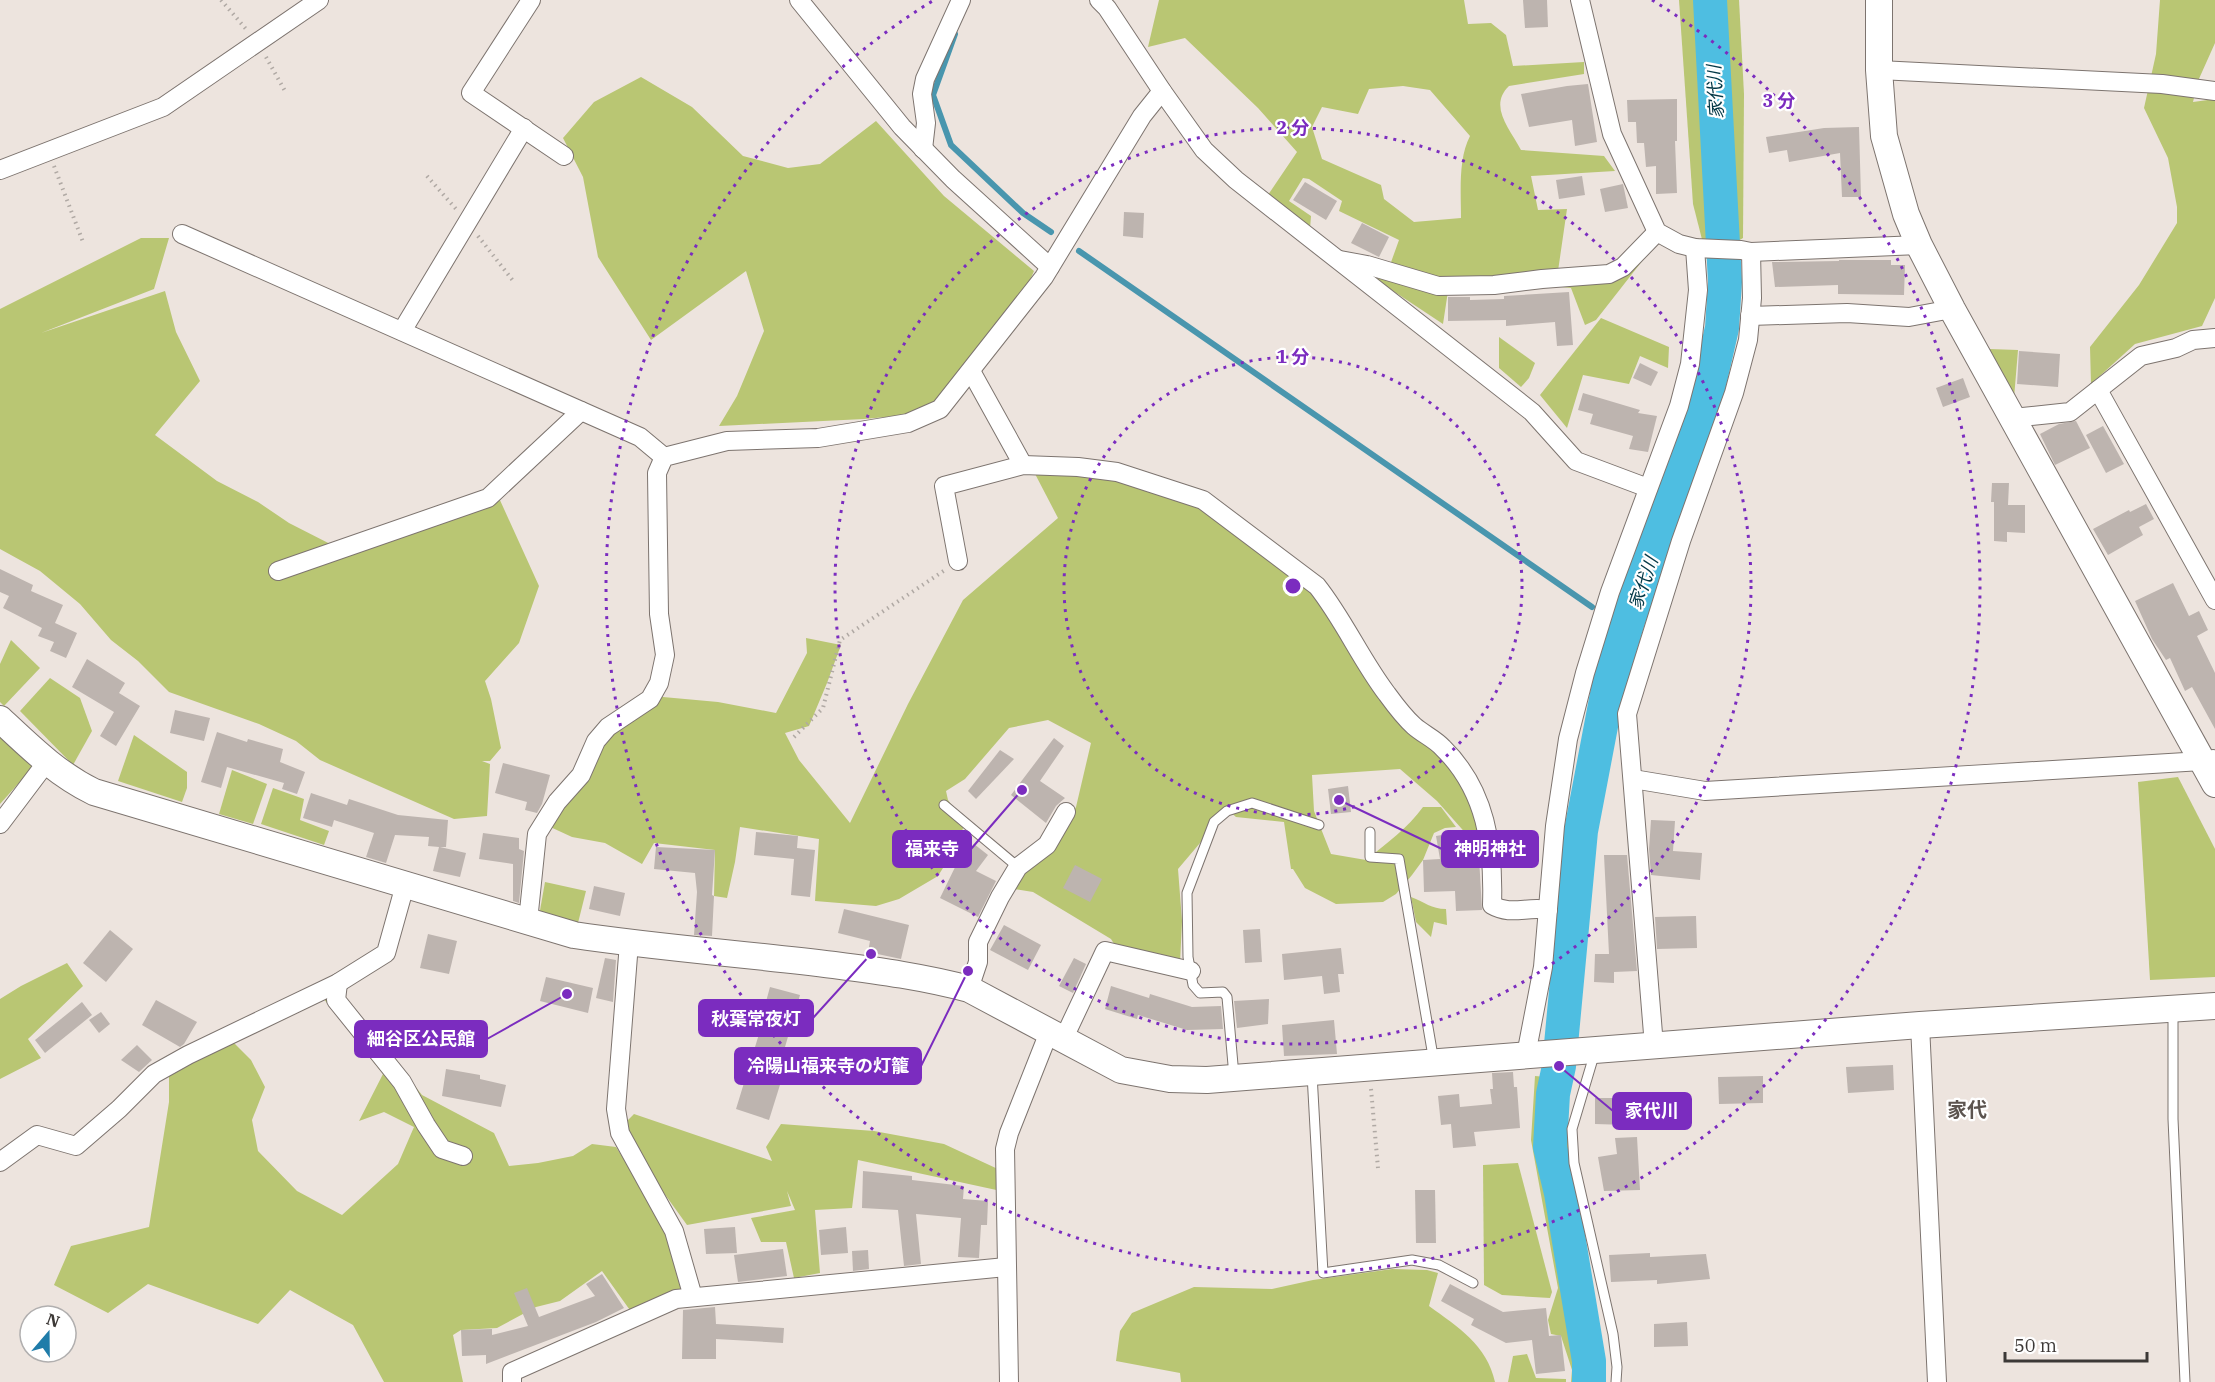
<svg xmlns="http://www.w3.org/2000/svg" width="2215" height="1382" font-family="'IBM Plex Serif','Noto Sans JP',serif">
  <rect width="100%" height="100%" fill="#ede4de"/>
  <!-- green -->
  <g fill="#b9c673" fill-rule="evenodd">
    <path d="M1159,0h305l4,24 23,-1 15,12 7,31 71,-4v12l-75,12c-21,20 1,43 12,64l83,6 11,15 -84,5 7,34 29,-1 -9,62 -109,11 -59,-17 9,-25 -60,-29 3,-10 -33,-22 -6,-1 -14,23 22,15 -1,13 -42,-34 29,-43 -39,-44 -73,-70 -37,9zM1403,86l27,4 40,46c-12,23 -9,56 -9,82l-47,4 -30,-23 -3,-14 -59,-26 -10,-32 10,-20 36,7 11,-25z"/>
    <path d="M1679,0h60l5,94 -1,144 -36,21 -14,-55z"/>
    <path d="M2160,0h55v43l-17,38 -5,21 22,-3v199l-13,28 -67,18 -44,40 -1,-37 49,-62 38,-62v-16l-9,-49 -24,-50 12,-54z"/>
    <path d="M641,77l51,30 51,49 45,12 32,-4 56,-43 68,75 90,75 -18,41 -87,101 -65,6 -145,7 18,-30 27,-65 -18,-60 -95,69 -53,-83 -15,-80 -20,-39 31,-36z"/>
    <path d="M141,238h28l-15,51 -113,44 124,-42 11,41 24,49 -45,54 62,46 41,21 31,21 51,26 159,-51 40,88 -20,57 -34,38 6,18 10,49 -11,13h-8l8,3 -3,52 -33,3 -134,-59 -24,-19 -37,-17 -90,-32 -31,-31 -27,-21 -31,-36 -40,-33 -40,-22v-240z"/>
    <path d="M1650,251l-54,69 -11,5 -14,-37 -30,-3 78,-9z"/>
    <path d="M1360,269l88,22 -5,33z"/>
    <path d="M1601,318l68,29 -1,21 -28,-12 -11,28 -46,-9 -16,53 -27,-33z"/>
    <path d="M1499,337l36,26 -6,15 -8,9 -22,-19z"/>
    <path d="M1989,349l29,1 -4,48z"/>
    <path d="M1033,470l104,9 66,21 123,98 75,113 43,38 44,79 -11,18 -40,-45 -37,-32 -88,6 2,36 17,43 35,6c21,-17 42,-32 57,-53h18l15,20 -11,1 -11,5 -11,27 -11,15 -16,19 -13,8 -47,2 -31,-16 -12,-19h-2l-7,-47 -48,-5 -8,-7 -50,59 4,52 -2,42 -64,-16 -5,-8 -78,-47 -19,-3 8,-17 29,-25 25,-40 15,-64 -43,-23 -39,8 -44,51 -19,12 2,9 17,23 -9,24 -18,29 -39,23 -23,7 -61,-5 4,-62 -79,-12 -5,35 -8,36 -13,-2 1,-46 -61,-7 -12,21 -37,-21 -33,-6 -26,-12 62,-98 44,-31 66,6 58,11 31,-60 -1,-15 35,7 -14,38 -18,43 -24,7 14,27 51,63 58,-119 55,-104 95,-82z"/>
    <path d="M11,640l29,28 -36,38 -4,-4v-38z"/>
    <path d="M50,678l30,20 12,33 -19,34 -53,-54z"/>
    <path d="M0,735l34,31 -34,38z"/>
    <path d="M134,735l53,37v16l-5,14 -64,-21z"/>
    <path d="M232,770l35,14 -14,40 -34,-10z"/>
    <path d="M2178,777l37,72v128l-65,3 -12,-198z"/>
    <path d="M273,788l31,11 -4,21 29,11 -5,14 -63,-21z"/>
    <path d="M545,882l41,9 -8,32 -39,-7z"/>
    <path d="M1411,897c14,5 20,12 35,12l1,16 -13,-3 -3,15 -15,-15z"/>
    <path d="M67,963l16,23 -55,53 13,19 -41,21v-80l21,-13z"/>
    <path d="M339,990l83,105 72,38 15,33 29,-3 35,-7 19,-12 24,3 53,83 14,58 -51,25 -30,-42 -42,30 -24,6 -39,21 -36,2 -8,5 10,47h-79l-31,-57 -63,-35 -32,34 -110,-40 -40,29 -54,-28 17,-39 78,-19 20,-125v-34l60,-30 22,22 14,27 -13,33 6,31 39,40 45,24 56,-51 16,-37 -30,-15 -25,9 24,-47 -60,-76z"/>
    <path d="M1535,1076l11,1 3,46 18,6 8,104 29,149h-33l1,-12 -11,-34 -10,-2 -3,-14 10,-32 -27,-148z"/>
    <path d="M634,1114l138,47 -6,-14 15,-23 93,7 70,13 56,26 1,21 -143,-31 -6,48 -37,2 5,63 -26,5 -8,-36h-25l-10,-24 44,-8 -8,-19 4,15 -104,19 -26,-36 -36,-66z"/>
    <path d="M1518,1163l34,129 -2,6 -48,-3 -18,-10 -1,-120z"/>
    <path d="M1392,1269l35,1 11,3 -9,33c29,21 58,39 66,76h-314l-1,-9 -64,-12 4,-30 12,-18 62,-26 78,2 41,-9z"/>
    <path d="M1527,1354l9,24 30,1v3h-58l5,-26z"/>
  </g>
  <g fill="none" stroke-linecap="round" stroke-linejoin="round">
    <!-- stream -->
    <g stroke="#4996ae" stroke-width="6">
      <path d="M955,34l-22,61 18,50 72,68 28,19"/>
      <path d="M1079,251l513,356"/>
      <path d="M1614,617l14,4"/>
    </g>
    <!-- river -->
    <path stroke="#4ebee1" stroke-width="34" d="M1589,1382v-21l-28,-168 -11,-46 3,-53 6,-28 22,-235 28,-147 19,-63 80,-232 14,-61 3,-46 -15,-282"/>
  </g>
  <!-- building -->
  <g fill="#bdb4af">
    <path d="M1523,0h24l1,27 -23,1z"/>
    <path d="M1588,84l9,58 -22,4 -3,-26 -43,7 -8,-33 46,-8z"/>
    <path d="M1677,99v42h-2l2,52 -21,1v-28l-10,1 -2,-24h-7l-1,-21h-8l-1,-22z"/>
    <path d="M1859,127l2,70h-19l-2,-44 -51,9 -2,-12 -18,3 -3,-16 58,-9z"/>
    <path d="M1582,176l3,19 -26,4 -3,-19z"/>
    <path d="M1305,182l32,19 -11,19 -33,-20z"/>
    <path d="M1623,184l5,24 -23,4 -5,-23z"/>
    <path d="M1124,212l20,1 -1,25 -20,-2z"/>
    <path d="M1362,223l27,14 -10,20 -28,-14z"/>
    <path d="M1839,260h52v5h14l-1,30 -66,-1v-9l-63,2 -3,-25 67,-1z"/>
    <path d="M1569,292l4,53 -16,1 -2,-24 -49,4v-6l-58,1v-24h22v3l34,-1v-3z"/>
    <path d="M2019,351l41,3 -2,33 -41,-3z"/>
    <path d="M1640,363l18,9 -7,14 -18,-8z"/>
    <path d="M1963,378l7,19 -27,10 -7,-19z"/>
    <path d="M1583,393l57,17 -2,3 19,3 -9,36 -19,-3 4,-13 -43,-12 3,-10 -15,-4z"/>
    <path d="M2076,421l14,27 -35,17 -15,-31 19,-10z"/>
    <path d="M2103,426l21,38 -18,9 -20,-38z"/>
    <path d="M1992,483h17l-1,22h17v28l-18,-1v10l-13,-1v-39h-3z"/>
    <path d="M2146,504l8,15 -15,8 4,8 -35,20 -15,-26 36,-19 1,2z"/>
    <path d="M0,569l33,16 -2,6 32,14 -8,18 22,10 -11,25 -16,-7 4,-9 -16,-6 4,-8 -39,-20 6,-12 -9,-4z"/>
    <path d="M2173,583l16,33 10,-5 9,19 -11,6 18,37v56l-23,-42 -7,4 -15,-33 -4,2 -14,-21 -17,-38z"/>
    <path d="M87,659l38,24 -6,10 21,13 -24,40 -16,-10 14,-24 -42,-25z"/>
    <path d="M175,710l35,8 -6,23 -34,-8z"/>
    <path d="M217,732l30,10 1,-3 35,10 -3,13 25,10 -8,22 -15,-5 2,-6 -57,-16 -6,21 -20,-6z"/>
    <path d="M1054,738l10,8 -24,35 25,17 -9,8 -10,17 -35,-28z"/>
    <path d="M1000,750l14,9 -38,40 -8,-8z"/>
    <path d="M503,763l47,12 -8,29 -5,9 -12,-3 2,-8 -32,-9z"/>
    <path d="M1348,786l3,26 -20,2 -3,-25z"/>
    <path d="M311,793l36,12 2,-6 49,16 50,5 -2,27h-6l26,6 -6,24 -27,-6 6,-24 -11,-1 1,-9 -34,-2 -9,28 -20,-6 8,-24 -40,-13 -2,7 -29,-9z"/>
    <path d="M1651,820l24,1 -2,30 29,2 -2,27 -49,-5 -2,-26z"/>
    <path d="M1464,831l4,27 11,-1 3,53 -26,1 -1,-20 -31,1 -1,-32 17,-1 -4,-23z"/>
    <path d="M756,832l42,4 -1,12 18,2 -5,47 -19,-2 3,-36 -40,-4z"/>
    <path d="M483,833l36,5v11l5,2 -5,52 -6,-2v-37l-34,-5z"/>
    <path d="M974,844l14,11 -12,16 20,10 -18,36 -38,-19 20,-41 3,1z"/>
    <path d="M656,847l59,3 -3,45 2,1 -2,40 -18,-1 3,-43 -2,-19 -41,-4z"/>
    <path d="M1604,855h23l10,116 -23,1v11l-20,-1 1,-28h14z"/>
    <path d="M1075,865l27,14 -12,23 -27,-14z"/>
    <path d="M594,886l31,7 -5,23 -31,-7z"/>
    <path d="M844,909l65,16 -8,34 -33,-7 2,-11 -32,-8z"/>
    <path d="M1696,916l1,32 -40,1 -2,-32z"/>
    <path d="M1004,925l37,20 -13,25 -38,-20z"/>
    <path d="M1260,929l2,33 -17,1 -2,-33z"/>
    <path d="M110,930l23,19 -27,33 -23,-19z"/>
    <path d="M428,934l29,7 -8,33 -29,-6z"/>
    <path d="M1341,948l3,26h-6l2,18 -16,2 -2,-18 -38,4 -2,-26z"/>
    <path d="M605,958l11,2 -3,42 -17,-4z"/>
    <path d="M1074,958l12,6 -13,29 -14,-7z"/>
    <path d="M546,977l47,11 -5,25 -48,-12z"/>
    <path d="M1111,986l38,12 1,-4 42,13 29,-1 2,23 -36,1 -49,-15 -1,4 -32,-10z"/>
    <path d="M770,987l30,8 -17,59 6,2 -20,64 -33,-11 27,-88 -2,-1z"/>
    <path d="M1269,999l-1,25 -31,4 -3,-27z"/>
    <path d="M156,1000l41,22 -13,22 -4,3 -38,-22z"/>
    <path d="M82,1002l10,13 -47,38 -10,-13z"/>
    <path d="M101,1012l9,12 -11,9 -10,-13z"/>
    <path d="M1334,1020l3,34 -53,2 -2,-31z"/>
    <path d="M137,1045l15,15 -13,12 -18,-12z"/>
    <path d="M1893,1065l1,25 -46,3 -2,-26z"/>
    <path d="M446,1069l34,6v4l26,6 -5,22 -59,-11z"/>
    <path d="M1513,1072l1,15h3l3,41 -46,4 2,14 -23,2 -2,-24 -10,1 -3,-29 21,-2 1,13 32,-3 -2,-15h3l-1,-16z"/>
    <path d="M1763,1076v27l-44,1 -1,-27z"/>
    <path d="M1595,1098h32v27l-32,-1z"/>
    <path d="M1637,1137l3,53 -36,1 -6,-34 19,-3 -2,-16z"/>
    <path d="M863,1171l49,5v4l52,6 -1,13 25,2 -1,24h-6l-2,33 -21,-1 3,-39 -45,-4 5,50 -17,2 -6,-56 -36,-2z"/>
    <path d="M1415,1190h20l1,53h-20z"/>
    <path d="M735,1227l2,26 -31,1 -2,-25z"/>
    <path d="M846,1227l2,26 -27,2 -2,-25z"/>
    <path d="M783,1249l4,27 -49,6 -4,-27z"/>
    <path d="M868,1250l1,19 -16,2 -1,-20z"/>
    <path d="M1650,1253v4l56,-3 4,25 -53,5v-4l-46,2 -2,-27z"/>
    <path d="M602,1274l22,34 -28,14 -110,42v-9l-24,1 -1,-26 31,-1v6l36,-9 -14,-33 13,-5 12,29 56,-21 -9,-12z"/>
    <path d="M1450,1284l53,28 43,-4 3,28 12,-1 4,36 -29,3 -4,-34 -26,3 -35,-18 3,-6 -33,-18z"/>
    <path d="M715,1307l1,17 68,4 -1,15 -67,-4v20h-34l1,-49z"/>
    <path d="M1687,1322l1,24 -34,1v-23z"/>
  </g>
  <g fill="none" stroke-linecap="round" stroke-linejoin="round">
    <!-- lane casing -->
    <g stroke="#7d746f" stroke-width="11">
      <g id="lane">
        <path d="M944,805l74,62"/>
        <path d="M1370,832v25l29,2 35,203"/>
        <path d="M2173,1011v108l12,263"/>
        <path d="M1595,1052l-23,77 2,34 39,171 4,33 -1,15"/>
        <path d="M1312,1074l11,199 89,-13 27,5 34,18"/>
        <path d="M1234,1076l-7,-79 -4,-5 -23,1 -7,-8 -5,-28 -1,-64 27,-71 13,-11 25,-8 67,22"/>
      </g>
    </g>
    <!-- street casing -->
    <g stroke="#7d746f" stroke-width="20">
      <g id="street">
        <path d="M531,0l-60,93 93,63"/>
        <path d="M799,0l103,127 51,52 97,88"/>
        <path d="M1099,0l8,8 55,83 42,59 32,30 296,232 44,49 72,27"/>
        <path d="M1580,0l32,134 45,98 22,12 16,4 46,2 10,2 168,-7"/>
        <path d="M1879,70l283,14 53,7"/>
        <path d="M923,149l3,-26 -4,-29 3,-15 36,-79"/>
        <path d="M0,170l163,-63 156,-107"/>
        <path d="M182,234l458,203 24,20"/>
        <path d="M1340,260l27,5 71,21 56,-1 48,-6 67,-5 14,-7 34,-35"/>
        <path d="M1750,316l97,-3 62,4 43,-8"/>
        <path d="M402,331l122,-203"/>
        <path d="M971,371l52,94"/>
        <path d="M2098,390l117,210"/>
        <path d="M2013,418l57,-6 71,-56 35,-8 17,-8 22,-2"/>
        <path d="M958,561l-14,-75 79,-21 55,2 39,5 86,28 114,86c27,34 44,74 70,108 8,11 17,23 27,32 9,8 21,13 29,22 43,42 51,99 49,157 19,11 35,1 56,5"/>
        <path d="M278,571l210,-73 93,-87"/>
        <path d="M1633,779l72,12 497,-30 11,-2"/>
        <path d="M0,824l46,-61"/>
        <path d="M528,921l9,-87 20,-32 24,-27 15,-34 12,-14 42,-28 9,-16 6,-28 -6,-41 -2,-141 7,-16 63,-16 91,-3 90,-15 32,-14 104,-132 98,-161 20,-25"/>
        <path d="M629,943l-13,166 4,24 54,98 19,66"/>
        <path d="M338,983l-2,17 66,82 24,43 16,24 21,7"/>
        <path d="M969,989l9,-27v-20l22,-45 18,-30 29,-22 19,-33"/>
        <path d="M1920,1025l17,357"/>
        <path d="M1063,1040l42,-89 86,20"/>
        <path d="M1654,1046l-27,-332 54,-173 53,-148 14,-53 4,-42 -1,-46"/>
        <path d="M1526,1055l17,-88 12,-141 13,-87 17,-66 25,-81 69,-186 11,-42 8,-74 -3,-42"/>
        <path d="M0,1162l37,-27 39,11 43,-37 35,-35 34,-19 150,-72 48,-30 19,-68"/>
        <path d="M512,1382v-10l164,-73 330,-32"/>
        <path d="M1009,1382l-4,-233 4,-16 40,-101"/>
      </g>
    </g>
    <!-- secondary casing -->
    <g stroke="#7d746f" stroke-width="28">
      <g id="secondary">
        <path d="M1879,0v70l5,66 22,78 13,31 33,64 263,475"/>
        <path d="M0,719c30,28 57,55 94,73l480,143c86,13 173,19 260,30 46,6 90,12 135,24l152,81 49,9 37,1 713,-55 295,-19"/>
      </g>
    </g>
    <!-- path -->
    <g stroke="#b0a9a4" stroke-width="4" stroke-dasharray="1.5 4.5" stroke-linecap="butt">
      <path d="M221,0l25,29"/>
      <path d="M266,57l19,34"/>
      <path d="M54,166l29,76"/>
      <path d="M427,176l29,33"/>
      <path d="M478,236l36,46"/>
      <path d="M794,737l29,-29 17,-68 105,-70"/>
      <path d="M1371,1089l7,79"/>
    </g>
    <!-- lane -->
    <use href="#lane" stroke="#fff" stroke-width="9"/>
    <!-- street -->
    <use href="#street" stroke="#fff" stroke-width="18"/>
    <!-- secondary -->
    <use href="#secondary" stroke="#fff" stroke-width="26"/>
  </g>
  <!-- distance rings -->
  <g fill="none" stroke="#7b2cbf" stroke-width="3" stroke-dasharray="3 6">
    <circle cx="1293" cy="586" r="229"/>
    <circle cx="1293" cy="586" r="458"/>
    <path d="M1652 0A687 687 0 1 1 934 0"/>
  </g>
  <g text-anchor="middle" dominant-baseline="central" stroke-width="4.5" stroke-linejoin="round" paint-order="stroke">
    <!-- water labels -->
    <g font-size="18" font-style="italic" fill="#043947" stroke="#fff">
      <text transform="translate(1715 92) rotate(-93)">家代川</text>
      <text transform="translate(1643 583) rotate(-71)">家代川</text>
    </g>
    <!-- quarter labels -->
    <g font-size="20" font-weight="bold" fill="#5c544f" stroke="#fff">
      <text x="1967" y="1109">家代</text>
    </g>
  </g>
  <circle cx="1293" cy="586" r="9" fill="#7b2cbf" stroke="#fff" stroke-width="3"/>
  <g font-size="18" text-anchor="middle" font-weight="bold" fill="#7b2cbf" stroke="#fff" stroke-width="4.5" stroke-linejoin="round" paint-order="stroke">
    <text x="1779" y="107">3 分</text>
    <text x="1293" y="134">2 分</text>
    <text x="1293" y="363">1 分</text>
  </g>
  <!-- callouts -->
  <path fill="none" stroke="#7b2cbf" stroke-width="2" d="M1339 800L1442 849M1022 790L971 849M871 954L813 1018M567 994L487 1039M968 971L921 1066M1559 1066L1613 1111"/>
  <g fill="#7b2cbf" stroke="#fff" stroke-width="2">
    <circle cx="1339" cy="800" r="6"/>
    <circle cx="1022" cy="790" r="6"/>
    <circle cx="871" cy="954" r="6"/>
    <circle cx="567" cy="994" r="6"/>
    <circle cx="968" cy="971" r="6"/>
    <circle cx="1559" cy="1066" r="6"/>
  </g>
  <g fill="#7b2cbf" stroke="#7b2cbf" stroke-width="2">
    <rect x="1442" y="831" width="96" height="36" rx="6"/>
    <rect x="893" y="831" width="78" height="36" rx="6"/>
    <rect x="699" y="1000" width="114" height="36" rx="6"/>
    <rect x="355" y="1021" width="132" height="36" rx="6"/>
    <rect x="735" y="1048" width="186" height="36" rx="6"/>
    <rect x="1613" y="1093" width="78" height="36" rx="6"/>
  </g>
  <g font-size="18" text-anchor="middle" font-weight="bold" fill="#fff">
    <text x="1490" y="855">神明神社</text>
    <text x="932" y="855">福来寺</text>
    <text x="756" y="1025">秋葉常夜灯</text>
    <text x="421" y="1045">細谷区公民館</text>
    <text x="828" y="1072">冷陽山福来寺の灯籠</text>
    <text x="1652" y="1117">家代川</text>
  </g>
  <!-- north arrow -->
  <g transform="translate(48 1334) rotate(20)"><circle r="28" fill="#ffffff" stroke="#b1afaf" stroke-width="1.5"/>
  <path d="M0-4.5L10 22L0 15L-10 22Z" fill="#1f7ca9"/>
  <text y="-9" font-size="16" font-weight="bold" text-anchor="middle" fill="#3c3836">N</text>
  </g>
  <!-- scale -->
  <path d="M2005 1352v9h142v-9" fill="none" stroke="#3c3836" stroke-width="3"/>
  <text x="2014" y="1352" font-size="18" fill="#3c3836" stroke="#ffffff" stroke-width="4.5" paint-order="stroke">50 m</text>
</svg>
